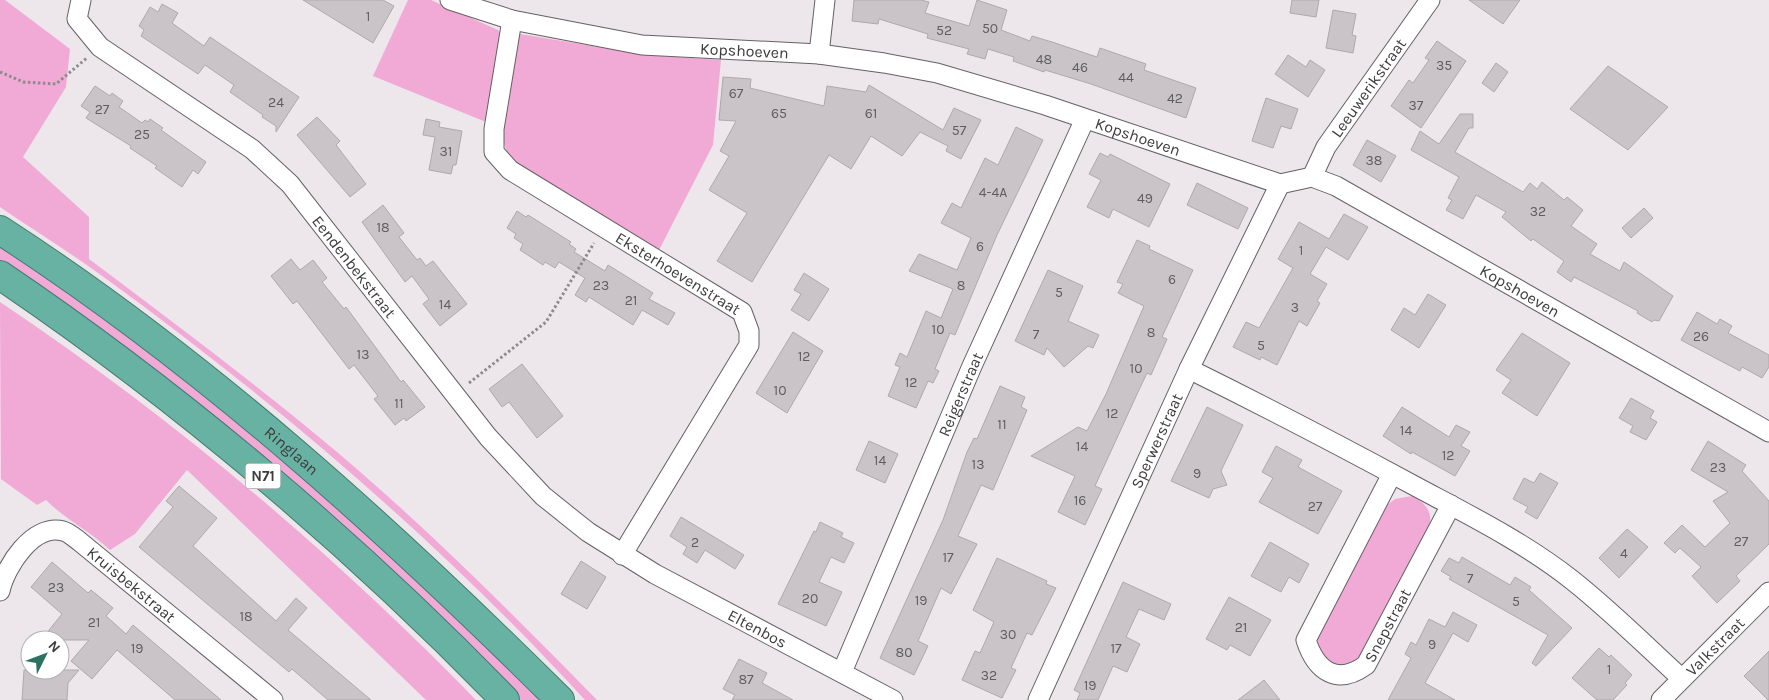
<svg xmlns="http://www.w3.org/2000/svg" width="1769" height="700" font-family="Karla,sans-serif">
  <rect width="100%" height="100%" fill="#ede7eb"/>
  <!-- green -->
  <g fill="#f1a9d5">
    <path d="M0,0h5l65,49 -4,38 -43,70 66,60v42c84,63 168,126 248,193 91,77 177,163 260,248h-12c-143,-156 -308,-297 -480,-422 -34,-25 -70,-47 -105,-71z"/>
    <path d="M408,0h23l67,30 6,8 -18,84 -113,-46z"/>
    <path d="M520,34l127,21 74,5 -8,85 -54,105 -109,-65 -41,-28 -7,-19 1,-14z"/>
    <path d="M0,245c137,95 270,197 392,310 51,47 100,97 150,145h-24l-518,-438z"/>
    <path d="M0,302c172,115 332,250 476,398h-50l-239,-230 -52,64 -25,16c-20,-19 -44,-30 -64,-50l-9,5 -36,-26z"/>
    <path d="M1412,496c13,7 20,14 18,30l-66,125c-18,25 -46,17 -47,-14l70,-132 8,-6z"/>
  </g>
  <!-- building -->
  <g fill="#cac4c8" stroke="#afa9ac">
    <path d="M303,0h80l11,6 -21,37z"/>
    <path d="M854,0h67l8,2 -4,11 44,13 8,-26 30,10 -6,20 29,11 2,-5 20,6 45,15 3,-9 46,16 -2,6 52,18 -10,30 -95,-34 -46,-14 -1,2 -31,-11 1,-4 -26,-8 -3,10 -18,-5 2,-5 -42,-11 1,-4 -49,-15 -1,5 -26,-3z"/>
    <path d="M1292,0h27l-3,17 -26,-4z"/>
    <path d="M1469,0h51l-17,24z"/>
    <path d="M162,4l16,9 -6,10 32,23 6,-9 89,60 -23,35v-6l-14,-9 1,-2 -33,-23 4,-7 -29,-20 -7,9 -57,-38 3,-6 -5,-4 11,-19 8,5z"/>
    <path d="M1333,10l23,4 -4,21 4,1 -3,17 -27,-5z"/>
    <path d="M1437,41l29,20 -45,67 -30,-22 18,-26 4,3 16,-23 -4,-2z"/>
    <path d="M1288,55l18,12 4,-7 15,10 -17,27 -33,-23z"/>
    <path d="M1496,63l12,9 -14,20 -12,-9z"/>
    <path d="M1608,66l60,41 -40,43 -58,-41z"/>
    <path d="M723,77l28,2 -1,9 74,18 3,-20 39,6 3,-7 74,45 11,-22 27,12 -20,39 -15,-8 2,-5 -28,-14 -18,24 -31,-20 -20,33 -22,-14 -77,127 -35,-21 30,-48 -38,-23 20,-34 -9,-5 16,-30 -17,-1z"/>
    <path d="M95,86l15,10 2,-3 11,8 -4,6 23,16 3,-3 3,2 2,-3 13,9 -2,2 45,32 -8,12 -5,-4 -11,17 -27,-19 2,-2 -27,-18 1,-2 -45,-28 4,-6 -9,-6z"/>
    <path d="M1266,98l32,11 -7,20 -10,-3 -8,22 -21,-7z"/>
    <path d="M1460,114h13v14h-4l-14,24 68,40 7,-9 7,6 5,-7 22,18 3,-3 16,13 -12,16 26,18 -7,10 30,17 4,-9 49,34 -14,25 -5,-1 -2,2 -15,-9 1,-2 -64,-34 -3,5 -14,-10 7,-11 -31,-22 -2,2 -29,-24 4,-5 -30,-17 -13,24 -17,-9 6,-10 -4,-2 11,-21 -48,-27 9,-19 19,13z"/>
    <path d="M317,117l23,24 -4,4 30,39 -16,13 -53,-62z"/>
    <path d="M426,119l14,3 -1,5 23,4 -6,34h-3l-2,9 -22,-4 6,-33 -12,-2z"/>
    <path d="M1016,127l27,13 -46,95 -42,100 -5,-2 -15,36 4,2 -6,12 -5,-2 -12,27 -28,-12 12,-29 -5,-2 5,-12 7,4 19,-46 15,7 12,-29 -44,-18 10,-17 38,16 14,-32 -30,-15 11,-20 9,5 24,-50 13,7z"/>
    <path d="M1367,140l29,16 -15,26 -28,-17z"/>
    <path d="M1100,153l8,4 2,-3 60,30 -21,43 -36,-18 -4,9 -22,-11 14,-27 -12,-6z"/>
    <path d="M1197,183l51,25 -10,21 -51,-24z"/>
    <path d="M383,205l21,28 -5,4 18,23 3,-2 6,8 7,-5 34,43 -27,22 -17,-22 6,-5 -17,-23 -7,6 -43,-60z"/>
    <path d="M1644,208l9,10 -22,20 -9,-10z"/>
    <path d="M517,211l9,6 2,-2 43,27 -2,2 7,5 -2,3 31,19 3,-6 45,28 -4,6 26,14 -7,12 -26,-15 -9,15 -44,-28 -3,5 -11,-7 10,-17 -26,-16 -4,6 -10,-6 -2,3 -23,-15 3,-6 -9,-6 2,-4 -9,-6z"/>
    <path d="M1344,214l24,13 -20,33 -22,-13 -16,27 17,10 -10,17 3,2 -13,23 -8,-5 -22,44 -16,-8 -1,3 -27,-13 13,-25 13,6 34,-60 -15,-9 21,-37 30,17z"/>
    <path d="M1137,240l13,6 -1,3 44,21 -31,67 5,2 -16,36 -4,-2 -9,19 -43,94 7,3 -17,36 -27,-13 17,-36 -44,-20 47,-29 9,4 19,-37 38,-88 -26,-13 5,-9 -6,-2z"/>
    <path d="M291,259l9,11 13,-10 14,18 -5,4 22,27 2,-2 55,75 2,-2 22,27 -19,14 -2,-3 -9,7 -21,-26 4,-3 -24,-31 -5,4 -52,-68 -4,3 -22,-28z"/>
    <path d="M1048,270l35,16 -15,35 31,14 -6,13 -5,-2 -24,21 -17,-19 -3,7 -29,-14z"/>
    <path d="M804,273l25,16 -20,32 -18,-11 10,-16 -7,-4z"/>
    <path d="M1428,294l18,11 -27,43 -28,-18 13,-22 11,7z"/>
    <path d="M1697,312l20,12 3,-5 12,7 -4,7 41,22v12l-7,11 -20,-11 -2,4 -59,-31z"/>
    <path d="M793,332l30,19 -36,62 -31,-20z"/>
    <path d="M1522,333l48,30 -33,53 -35,-23 9,-13 -15,-10z"/>
    <path d="M522,364l41,52 -26,22 -28,-36 -7,5 -13,-18z"/>
    <path d="M1000,386l25,11 -4,10 6,3 -34,80 -12,-5 -23,51 19,8 -26,50 -10,-6 -23,53 10,5 -14,29 -34,-17 63,-138 24,-68 7,-14 3,1z"/>
    <path d="M1631,398l23,13 -4,7 7,4 -11,18 -16,-8 3,-6 -14,-8z"/>
    <path d="M1207,407l36,18 -22,46 6,14 -14,4 -4,9 -38,-17z"/>
    <path d="M1402,407l47,30 7,-12 14,7 -9,14 9,5 -15,25 -43,-24 -1,2 -28,-18z"/>
    <path d="M869,441l29,13 -13,29 -29,-13z"/>
    <path d="M1708,441l38,24 -4,6 27,30v43l-33,32 4,5 -23,22 -25,-27 9,-9 -21,-19 -5,5 -11,-10 18,-18 23,22 25,-24 -17,-22 15,-9 -37,-22z"/>
    <path d="M1276,446l26,14 -4,7 44,24 -24,43 -59,-32 14,-24 -11,-6z"/>
    <path d="M1540,473l18,10 -21,36 -12,-7 3,-5 -15,-8 11,-21 10,5z"/>
    <path d="M179,486l38,32 -24,28 83,75 20,-23 11,10 -19,22 83,70h-43l-36,-31 -3,3 -150,-125 34,-40 -7,-6z"/>
    <path d="M681,517l63,38 -9,14 -30,-19 -8,13 -14,-9 4,-7 -17,-11z"/>
    <path d="M820,522l23,11 -2,4 13,6 -10,20 -13,-6 -12,25 23,10 -16,34 -48,-22 36,-73 2,1z"/>
    <path d="M1627,529l21,18 -29,31 -20,-20z"/>
    <path d="M1270,542l39,22 -10,19 -10,-6 -8,15 -30,-16z"/>
    <path d="M1462,557l48,28 5,-8 16,10 -2,3 43,38 -36,38 -4,-3 16,-28 -99,-56 2,-2 -10,-6 8,-13 10,5z"/>
    <path d="M997,558l50,23 -1,3 10,4 -24,47 -5,-2 -16,35 5,2 -14,28 -40,-18 13,-29 5,2 14,-31 -21,-12z"/>
    <path d="M581,561l25,16 -19,32 -26,-15z"/>
    <path d="M52,562l36,31 3,-3 22,18 -7,8 20,18 7,-9 88,75h-46l-58,-50 -25,29 -21,-18 18,-21h-48l21,-26 -31,-27z"/>
    <path d="M1123,582l48,22 -7,16 -25,-11 -13,28 14,7 -13,28 -14,-6 -15,34h-21l3,-7 -6,-3z"/>
    <path d="M1229,597l42,23 -21,36 -20,-11 -3,5 -21,-11z"/>
    <path d="M1453,612l24,13 -9,17 -15,-9 -28,50 30,17h-67l23,-42 -6,-4 6,-12 5,3 13,-26 16,8z"/>
    <path d="M1599,648l10,9 2,-2 21,20 -7,8 2,2 -14,15h-16l-25,-22z"/>
    <path d="M1769,651v49h-1l-24,-24z"/>
    <path d="M739,659l28,14 -5,10 31,17h-61l3,-5 -12,-6z"/>
    <path d="M24,670h55l-11,13 -1,17h-45z"/>
    <path d="M1264,680l16,20h-42l21,-16z"/>
  </g>
  <g fill="none" stroke-linecap="round" stroke-linejoin="round">
    <!-- minor casing -->
    <g stroke="#666164" stroke-width="21">
      <g id="minor">
        <path id="s1" d="M81,0l-4,19 23,28 152,102 38,35 198,253 55,59 45,36 67,42 238,126"/>
        <path id="s2" d="M450,0l62,20 130,25 177,9 65,9 53,10 108,32 235,79 32,-7 24,9 433,246"/>
        <path id="s3" d="M512,20l-18,109v23l16,18 232,142 7,19v14l-127,210"/>
        <path d="M819,54l6,-54"/>
        <path id="s4" d="M1312,177l14,-30 104,-147"/>
        <path d="M1189,369c75,37 150,76 224,116 54,29 111,57 159,95 38,30 73,65 109,98"/>
        <path id="s5" d="M1392,474l-86,166c10,31 31,46 60,25l85,-160"/>
        <path id="s6" d="M0,591c5,-24 33,-68 63,-60 5,1 12,7 16,10l194,159"/>
        <path id="s7" d="M842,672l130,-306 113,-247"/>
        <path id="s8" d="M1038,700l151,-331 91,-185"/>
        <path id="s9" d="M1661,700l108,-108"/>
      </g>
    </g>
    <!-- trunk casing -->
    <g stroke="#417c71" stroke-width="30">
      <g id="trunk">
        <path id="s10" d="M0,230c205,133 387,298 560,470"/>
        <path d="M0,275c179,121 355,270 505,425"/>
      </g>
    </g>
    <!-- path -->
    <g stroke="#8f8b8d" stroke-width="3" stroke-dasharray="2.5 2.5" stroke-linecap="butt">
      <path d="M0,72l23,10 33,2 32,-27"/>
      <path d="M469,383l77,-61 48,-79"/>
    </g>
    <!-- minor -->
    <use href="#minor" stroke="#fff" stroke-width="19"/>
    <!-- trunk -->
    <use href="#trunk" stroke="#68b2a4" stroke-width="28"/>
  </g>
  <g text-anchor="middle" dominant-baseline="central" stroke-width="4.5" stroke-linejoin="round" paint-order="stroke">
    <!-- number labels -->
    <g font-size="14" fill="#615d5f">
      <text x="368" y="16">1</text>
      <text x="990" y="28">50</text>
      <text x="944" y="30">52</text>
      <text x="1044" y="59">48</text>
      <text x="1444" y="65">35</text>
      <text x="1080" y="67">46</text>
      <text x="1126" y="77">44</text>
      <text x="736" y="93">67</text>
      <text x="1175" y="98">42</text>
      <text x="276" y="102">24</text>
      <text x="1416" y="105">37</text>
      <text x="102" y="109">27</text>
      <text x="779" y="113">65</text>
      <text x="871" y="113">61</text>
      <text x="959" y="130">57</text>
      <text x="142" y="134">25</text>
      <text x="446" y="151">31</text>
      <text x="1374" y="160">38</text>
      <text x="993" y="192">4-4A</text>
      <text x="1145" y="198">49</text>
      <text x="1538" y="211">32</text>
      <text x="383" y="227">18</text>
      <text x="980" y="246">6</text>
      <text x="1301" y="250">1</text>
      <text x="1172" y="279">6</text>
      <text x="601" y="285">23</text>
      <text x="961" y="285">8</text>
      <text x="1059" y="292">5</text>
      <text x="631" y="300">21</text>
      <text x="445" y="304">14</text>
      <text x="1295" y="307">3</text>
      <text x="938" y="329">10</text>
      <text x="1151" y="332">8</text>
      <text x="1036" y="334">7</text>
      <text x="1701" y="336">26</text>
      <text x="1261" y="345">5</text>
      <text x="363" y="354">13</text>
      <text x="804" y="356">12</text>
      <text x="1136" y="368">10</text>
      <text x="911" y="382">12</text>
      <text x="780" y="390">10</text>
      <text x="399" y="403">11</text>
      <text x="1112" y="413">12</text>
      <text x="1002" y="424">11</text>
      <text x="1406" y="430">14</text>
      <text x="1082" y="446">14</text>
      <text x="1448" y="455">12</text>
      <text x="880" y="460">14</text>
      <text x="978" y="464">13</text>
      <text x="1718" y="467">23</text>
      <text x="1197" y="473">9</text>
      <text x="1080" y="500">16</text>
      <text x="1315" y="506">27</text>
      <text x="1741" y="541">27</text>
      <text x="695" y="542">2</text>
      <text x="1624" y="553">4</text>
      <text x="948" y="557">17</text>
      <text x="1470" y="578">7</text>
      <text x="56" y="587">23</text>
      <text x="810" y="598">20</text>
      <text x="921" y="600">19</text>
      <text x="1516" y="601">5</text>
      <text x="246" y="616">18</text>
      <text x="94" y="622">21</text>
      <text x="1241" y="627">21</text>
      <text x="1008" y="634">30</text>
      <text x="1432" y="644">9</text>
      <text x="137" y="648">19</text>
      <text x="1116" y="648">17</text>
      <text x="904" y="652">80</text>
      <text x="1609" y="669">1</text>
      <text x="989" y="675">32</text>
      <text x="746" y="679">87</text>
      <text x="1090" y="685">19</text>
    </g>
    <!-- shield labels -->
    <rect fill="#fff" stroke="#787676" stroke-width="1" x="245.5" y="463.5" width="35" height="25" rx="4"/>
    <g font-size="15" font-weight="bold" fill="#3e3b3c">
      <text x="263" y="476">N71</text>
    </g>
    <!-- street labels -->
    <g font-size="16" fill="#3e3b3c" stroke="#fff">
      <text stroke="none"><textPath href="#s2" startOffset="300">Kopshoeven</textPath></text>
      <text stroke="none"><textPath href="#s4" startOffset="106">Leeuwerikstraat</textPath></text>
      <text stroke="none"><textPath href="#s2" startOffset="705">Kopshoeven</textPath></text>
      <text stroke="none"><textPath href="#s1" startOffset="395">Eendenbekstraat</textPath></text>
      <text stroke="none"><textPath href="#s3" startOffset="355">Eksterhoevenstraat</textPath></text>
      <text stroke="none"><textPath href="#s2" startOffset="1125">Kopshoeven</textPath></text>
      <text stroke="none"><textPath href="#s7" startOffset="302">Reigerstraat</textPath></text>
      <text stroke="none"><textPath href="#s8" startOffset="285">Sperwerstraat</textPath></text>
      <text stroke="none"><textPath href="#s10" startOffset="366">Ringlaan</textPath></text>
      <text stroke="none"><textPath href="#s6" startOffset="182">Kruisbekstraat</textPath></text>
      <text stroke="none"><textPath href="#s5" startOffset="312">Snepstraat</textPath></text>
      <text stroke="none"><textPath href="#s1" startOffset="945">Eltenbos</textPath></text>
      <text stroke="none"><textPath href="#s9" startOffset="76">Valkstraat</textPath></text>
    </g>
  </g>
  <!-- north arrow -->
  <g transform="translate(45 655) rotate(48)"><circle r="24" fill="#ffffff" stroke="#b2b1b1"/>
  <path d="M0-4L9 19L0 12L-9 19Z" fill="#2d7163"/>
  <text y="-8" font-size="14" font-weight="bold" text-anchor="middle" fill="#3e3b3c">N</text>
  </g>
</svg>
